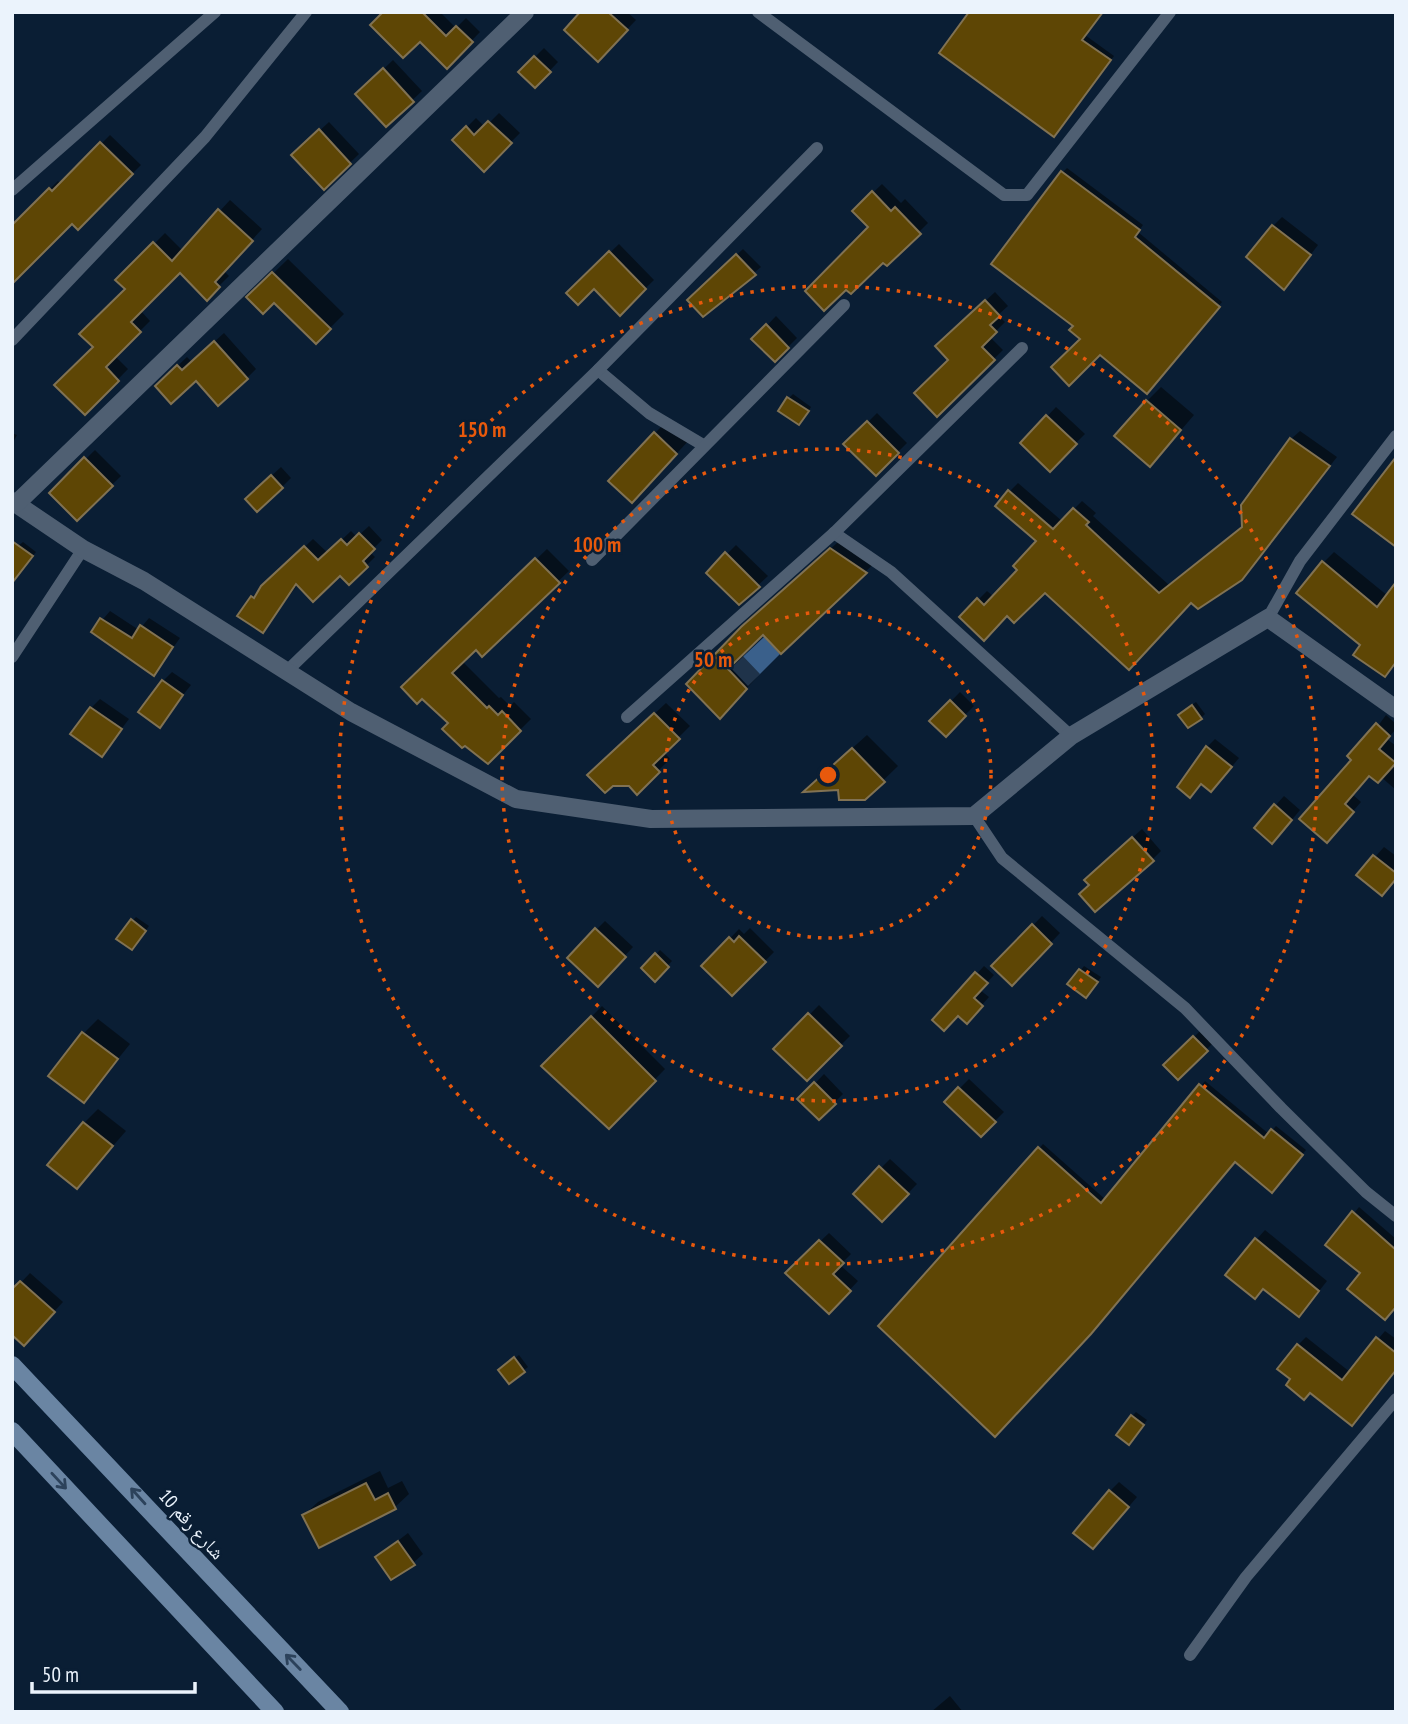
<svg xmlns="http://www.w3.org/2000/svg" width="1408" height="1724" font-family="'PT Sans Narrow','Noto Naskh Arabic',sans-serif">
  <rect width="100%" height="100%" fill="#0a1e34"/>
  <!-- water -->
  <path fill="#3a608b" d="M764,637l16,17 -32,32 -17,-18z"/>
  <!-- shadow -->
  <g fill="#0007">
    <path d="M386,12h54l16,16 10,-10 14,14 -33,34z"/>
    <path d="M583,12h44l9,8 -38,40z"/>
    <path d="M971,12l114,23 29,21 -56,75z"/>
    <path d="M544,48l14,14 -23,24 -15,-14z"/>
    <path d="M393,60l29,31 -36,34 -19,-40z"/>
    <path d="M499,113l21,20 -36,36 -30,-29 22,-22 9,9z"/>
    <path d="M329,122l30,32 -35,34 -21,-42z"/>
    <path d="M110,135l31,30 -63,63 -6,-6 -60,4 46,-45 3,3z"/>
    <path d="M1067,168l76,57 -5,7 84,70 -71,86 -68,-49 -8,-14 -12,-153z"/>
    <path d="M882,184l19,19 4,-4 23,24 -41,41 -16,-37 -17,-16z"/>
    <path d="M230,200l32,29 -38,42 5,5 -22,22 -27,-28 -40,40 10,11 -35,35 13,13 -43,44 10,-66 32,-58 -9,-9 47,-47 18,18z"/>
    <path d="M1282,217l36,28 -26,34 -19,-53z"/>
    <path d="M619,244l35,36 -34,33 -26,-26 -26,6z"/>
    <path d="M743,249l18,18 -57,48 -15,-15z"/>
    <path d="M288,259l56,55 -28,28 -42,-41 -25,-4z"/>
    <path d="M995,292l13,14 -10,9 7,7 -15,15 13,13 -66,65 13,-55 -3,-23z"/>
    <path d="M776,316l21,22 -22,22 -21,-21z"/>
    <path d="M224,333l32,36 -9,9 -81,-1 21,-20 5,5z"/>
    <path d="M1161,387l33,28 -30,35 -17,-49z"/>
    <path d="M793,394l18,13 -8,12 -14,-21z"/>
    <path d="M1056,407l29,27 -35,35 -28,-26z"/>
    <path d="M877,413l30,30 -31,31 -30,-30z"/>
    <path d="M669,419l21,20 -44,48 9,-54z"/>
    <path d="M1300,431l37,26 -96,121 -50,23 -146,-11 -37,24 -47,3 26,-26 7,6 26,-27 19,-29 -30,-49 9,-9 44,38 20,-20 14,12 -3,3 76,69 75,-59 47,-87z"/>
    <path d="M12,433l5,2 -5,9z"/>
    <path d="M95,450l26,26 -44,43 -26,-26z"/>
    <path d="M281,467l10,11 -9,9 -26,3z"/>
    <path d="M369,526l13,14 -12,12 5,5 -8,8 -18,17 -9,-9 -42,11 -35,47 -11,-34 9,-9 52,-49 15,14 23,-22 6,6z"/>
    <path d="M846,535l34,23 -99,93 -18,-19 -22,22 19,20 -26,28 -46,-18 70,-71z"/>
    <path d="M23,542l13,10 -13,16 -5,-22z"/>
    <path d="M736,545l32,31 -29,27 -31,-30z"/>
    <path d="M547,549l22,22 -87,83 -6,-6 -14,13 37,37 2,-1 9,9 4,-4 17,17 -43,43 -66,-66 -18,-9z"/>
    <path d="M1334,552l54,44 8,-9v78l-11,10 -23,-30 -39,-82z"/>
    <path d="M110,611l29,19 10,-12 31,20 -26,36 -61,-43z"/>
    <path d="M172,672l19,13 -32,40 4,-44z"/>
    <path d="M960,692l14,14 -28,28 -14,-13z"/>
    <path d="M100,699l29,20 -27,35 -11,-46z"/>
    <path d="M1196,702l9,12 -4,4 -17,-7z"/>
    <path d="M666,703l24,23 -26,26 6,7 -33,33 -7,-8 -41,-9z"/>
    <path d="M1386,715l10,9v5l-9,10 9,7v44l-15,-13 -11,-3 -18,20 9,8 -25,29 17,-71z"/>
    <path d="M867,735l31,31 -34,33 -45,-21z"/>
    <path d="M1215,739l24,19 -20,24 -12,-35z"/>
    <path d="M1284,796l16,14 -19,23 -6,-27z"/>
    <path d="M1142,829l19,22 -9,9 -61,25 4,-14z"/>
    <path d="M1384,847l12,9v23l-37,-4z"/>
    <path d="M1042,916l18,17 -48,51 -18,-18z"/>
    <path d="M136,917l13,9 -13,18 -4,-23z"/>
    <path d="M605,921l28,26 -26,28 -11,-45z"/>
    <path d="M750,928l24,24 -42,42 -29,-28 36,-37 5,5z"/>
    <path d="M660,950l12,11 -17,18 -12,-11z"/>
    <path d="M984,966l10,9 -14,15 9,7 -15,17h-16l-23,6z"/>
    <path d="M1084,966l17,11 -11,15 -20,-8z"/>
    <path d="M819,1005l31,31 -43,43 -31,-30z"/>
    <path d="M602,1006l63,63 -56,58 -66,-61z"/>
    <path d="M98,1019l32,25 -46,57 -1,-67z"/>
    <path d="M1203,1028l12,13 -37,37 -12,-13z"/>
    <path d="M824,1074l19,20 -24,24 -19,-19z"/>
    <path d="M969,1079l35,33 -20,20 -38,-30z"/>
    <path d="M1205,1081l64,53 7,-8 30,24 -30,36 -41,-26 -355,166 163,-182 63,56z"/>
    <path d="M98,1109l28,22 -49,56 7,-64z"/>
    <path d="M890,1159l27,25 -35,36 -27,-26z"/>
    <path d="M1359,1207l37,32v66l-68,-60z"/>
    <path d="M1265,1230l62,51 -19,24 -52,-65z"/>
    <path d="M829,1233l22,21 -11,11 18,16 -29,31 -42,-39z"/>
    <path d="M30,1273l33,29 -30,32 -21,-42z"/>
    <path d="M1385,1331l11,8v30l-44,55 -59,-45 5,-34 8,-8 44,35z"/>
    <path d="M519,1355l9,12 -19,15 -5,-16z"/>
    <path d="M1136,1412l11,8 -14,19 -1,-23z"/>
    <path d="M380,1471l8,17 14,-7 7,13 -14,13 -76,38 -15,-30 14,-13z"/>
    <path d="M1119,1482l18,15 -35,41 8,-47z"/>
    <path d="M408,1533l15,21 -10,9 -36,-6z"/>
    <path d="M950,1696l13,16h-32z"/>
  </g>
  <!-- building -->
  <g fill="#5e4605" stroke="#817253" stroke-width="2">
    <path d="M383,12h39l24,24 10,-10 17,16 -26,27 -27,-27 -17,16 -33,-33z"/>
    <path d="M580,12h28l20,18 -30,32 -34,-32z"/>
    <path d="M969,12h134l-21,28 29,20 -57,77 -115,-84z"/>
    <path d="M534,56l17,16 -16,16 -17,-16z"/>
    <path d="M383,68l31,34 -28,25 -31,-33z"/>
    <path d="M488,121l24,22 -28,29 -32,-32 14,-14 8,9z"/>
    <path d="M319,129l32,35 -27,26 -33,-35z"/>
    <path d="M100,142l33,32 -55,56 -6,-6 -60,60v-59l37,-37 3,3z"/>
    <path d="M1061,171l79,59 -5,7 85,70 -73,87 -47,-39 -31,31 -18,-19 29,-28 -11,-9 4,-4 -82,-62z"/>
    <path d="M872,191l19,20 4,-4 26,27 -34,32 -4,-3 -32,31 -5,-4 -22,21 -19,-20 63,-64 -16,-16z"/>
    <path d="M218,209l35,32 -38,41 5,5 -13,14 -27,-28 -49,49 10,10 -35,35 13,14 -34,34 -31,-30 39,-38 -14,-13 46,-45 -10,-9 38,-38 19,19z"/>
    <path d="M1272,225l39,30 -27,35 -38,-33z"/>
    <path d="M609,251l37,38 -26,27 -26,-27 -16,16 -12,-12z"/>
    <path d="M736,254l20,21 -53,42 -16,-17z"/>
    <path d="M272,272l59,57 -15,15 -42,-41 -11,11 -17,-17z"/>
    <path d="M985,300l15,16 -10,9 7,7 -15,15 13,13 -58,57 -23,-24 34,-33 -13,-14z"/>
    <path d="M766,324l23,24 -14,14 -24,-23z"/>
    <path d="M214,341l34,38 -30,27 -22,-25 -25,23 -16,-18 22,-21 5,5z"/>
    <path d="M787,397l22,14 -10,14 -21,-14z"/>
    <path d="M1146,400l35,30 -31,37 -36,-31z"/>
    <path d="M1046,415l31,29 -27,28 -30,-29z"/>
    <path d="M867,421l32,32 -23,23 -33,-32z"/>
    <path d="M654,432l23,22 -45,49 -24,-22z"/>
    <path d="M1290,438l40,28 -88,114 -44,29 -7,-6 -62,67 -84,-77 -31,30 -7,-7 -23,25 -25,-24 18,-19 7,7 33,-35 -4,-4 23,-25 -41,-35 13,-16 45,39 20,-21 16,14 -3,3 73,68 83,-66 -1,-22z"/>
    <path d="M84,457l29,29 -36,35 -28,-28z"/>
    <path d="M1396,457v90l-44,-33z"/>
    <path d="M271,475l12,13 -26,24 -12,-13z"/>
    <path d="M359,533l16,16 -12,12 5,6 -19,18 -9,-9 -27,26 -17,-18 -33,49 -26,-17 14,-20 3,2 7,-12 43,-40 14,14 23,-21 6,6z"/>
    <path d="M12,541l21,15 -21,27z"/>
    <path d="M830,548l37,25 -86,81 -18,-19 -35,34 19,20 -27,30 -34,-35 55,-57z"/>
    <path d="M725,552l35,35 -21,18 -33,-32z"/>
    <path d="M535,558l25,25 -78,74 -6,-7 -24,23 35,35 2,-2 9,9 4,-4 19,20 -33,33 -23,-18 -3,2 -20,-19 6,-6 -26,-24 -5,5 -16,-17z"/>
    <path d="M1322,561l55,46 19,-25v80l-11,15 -32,-22 7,-10 -64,-52z"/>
    <path d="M100,618l32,20 8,-13 33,22 -19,29 -63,-44z"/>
    <path d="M162,680l21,15 -23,33 -22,-16z"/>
    <path d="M950,700l16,16 -20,21 -17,-16z"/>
    <path d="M1192,705l10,14 -14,9 -10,-13z"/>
    <path d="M90,707l32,22 -20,28 -32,-23z"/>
    <path d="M654,713l26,26 -27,26 7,7 -23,23 -8,-9h-16l-8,7 -18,-18z"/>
    <path d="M1376,723l14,13 -11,13 17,14 -18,20 -9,-7 -24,28 9,8 -27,31 -28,-24 52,-59 -4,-4z"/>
    <path d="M1206,746l26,21 -21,25 -10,-8 -11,14 -13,-11z"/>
    <path d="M852,748l33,34 -20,18h-26l-1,-10 -35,2z"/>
    <path d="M1274,804l18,16 -20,24 -18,-16z"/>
    <path d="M1132,837l22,24 -59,51 -16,-18 10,-9 -5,-5z"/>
    <path d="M1373,855l23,18v6l-14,17 -26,-21z"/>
    <path d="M131,919l15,12 -14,19 -16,-11z"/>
    <path d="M1032,924l20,20 -40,42 -21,-20z"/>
    <path d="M595,928l31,29 -28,30 -31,-29z"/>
    <path d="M739,936l27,26 -34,34 -31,-30 28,-29 5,5z"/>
    <path d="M655,953l14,14 -14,15 -14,-14z"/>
    <path d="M1079,969l19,13 -12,16 -19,-14z"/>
    <path d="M975,972l13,11 -14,15 9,8 -16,18 -9,-8 -14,15 -12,-11z"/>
    <path d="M808,1013l34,33 -35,35 -34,-32z"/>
    <path d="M591,1016l65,65 -47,48 -68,-63z"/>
    <path d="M82,1032l36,27 -34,44 -36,-27z"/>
    <path d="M1193,1036l15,15 -30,29 -15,-15z"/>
    <path d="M814,1082l22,22 -17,16 -22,-21z"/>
    <path d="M1199,1084l65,54 7,-9 32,26 -31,38 -37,-31 -144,172 -96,103 -117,-111 160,-179 63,56z"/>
    <path d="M958,1087l38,35 -15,15 -37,-35z"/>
    <path d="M83,1122l30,24 -36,43 -30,-24z"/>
    <path d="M879,1166l30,28 -27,28 -29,-28z"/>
    <path d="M1352,1211l44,39v57l-11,13 -38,-31 13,-16 -35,-28z"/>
    <path d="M1255,1238l64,53 -20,26 -36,-28 -8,10 -30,-24z"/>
    <path d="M819,1240l25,23 -11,11 18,17 -22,23 -44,-41z"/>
    <path d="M20,1281l35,31 -31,34 -12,-11v-46z"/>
    <path d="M1376,1337l20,16v17l-44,56 -42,-33 -6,7 -18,-15 4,-6 -13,-10 20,-25 45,36z"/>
    <path d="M514,1357l11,15 -16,12 -11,-14z"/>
    <path d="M1131,1415l13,10 -15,20 -13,-10z"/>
    <path d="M366,1483l9,17 13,-7 8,16 -77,39 -17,-33z"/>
    <path d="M1109,1490l20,17 -36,42 -20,-16z"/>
    <path d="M398,1541l17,24 -24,15 -16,-23z"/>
  </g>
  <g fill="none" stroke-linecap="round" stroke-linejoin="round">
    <!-- lane -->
    <g stroke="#4f5f72" stroke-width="12">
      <path d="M758,12l246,183h23l143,-183"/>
      <path d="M12,190l203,-178"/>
      <path d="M12,340l193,-203 101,-125"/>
      <path d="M598,370l51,43 54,32"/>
      <path d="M834,533l57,39 180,164"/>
      <path d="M592,560l252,-255"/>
      <path d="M1268,618l32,-57 96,-125"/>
      <path d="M12,657l71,-108"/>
      <path d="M288,670l310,-300 219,-222"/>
      <path d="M627,717l207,-184 188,-185"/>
      <path d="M974,816l28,42 183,150 96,100 85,84 30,24"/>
      <path d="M1190,1655l56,-78 150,-178"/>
    </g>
    <!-- street -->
    <g stroke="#4f5f72" stroke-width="18">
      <path d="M12,501l71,48 61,32 207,131 165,87 135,20 323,-3 97,-80 197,-118 128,91"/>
      <path d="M17,503l508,-491"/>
    </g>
    <!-- secondary -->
    <g stroke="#6a85a3" stroke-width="18">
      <path d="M12,1365l328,347"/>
      <path d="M12,1431l263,281"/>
    </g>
  </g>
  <!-- one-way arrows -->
  <defs><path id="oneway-shaft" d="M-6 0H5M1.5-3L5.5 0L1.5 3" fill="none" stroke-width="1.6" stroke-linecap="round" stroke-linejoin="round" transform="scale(1.75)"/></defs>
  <g stroke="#2c425b">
    <use href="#oneway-shaft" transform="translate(59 1481) rotate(47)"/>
    <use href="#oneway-shaft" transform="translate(138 1496) rotate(-132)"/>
    <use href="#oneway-shaft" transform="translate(293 1662) rotate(-134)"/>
  </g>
  <!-- distance rings -->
  <g fill="none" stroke="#e8590c" stroke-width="3.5" stroke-dasharray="3.5 7">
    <circle cx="828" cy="775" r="163"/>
    <circle cx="828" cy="775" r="326"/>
    <circle cx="828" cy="775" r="489"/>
  </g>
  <g text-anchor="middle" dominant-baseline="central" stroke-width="5" stroke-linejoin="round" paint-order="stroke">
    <!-- street labels -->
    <g font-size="19" fill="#ebf3fc" stroke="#0a1e34">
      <text transform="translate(192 1524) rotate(48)">شارع رقم 10</text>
    </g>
  </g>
  <circle cx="828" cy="775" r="10" fill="#e8590c" stroke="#0a1e34" stroke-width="3.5"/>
  <g font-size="21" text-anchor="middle" font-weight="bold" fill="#e8590c" stroke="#0a1e34" stroke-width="5" stroke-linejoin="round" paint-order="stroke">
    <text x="482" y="437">150 m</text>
    <text x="597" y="552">100 m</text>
    <text x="713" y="667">50 m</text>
  </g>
  <!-- border -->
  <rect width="1408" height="1724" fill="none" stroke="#ebf3fc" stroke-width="28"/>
  <!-- scale -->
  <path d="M32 1682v10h163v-10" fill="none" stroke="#ebf3fc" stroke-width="3.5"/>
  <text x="42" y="1682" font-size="21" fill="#ebf3fc" stroke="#0a1e34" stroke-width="5" paint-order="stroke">50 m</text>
</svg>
